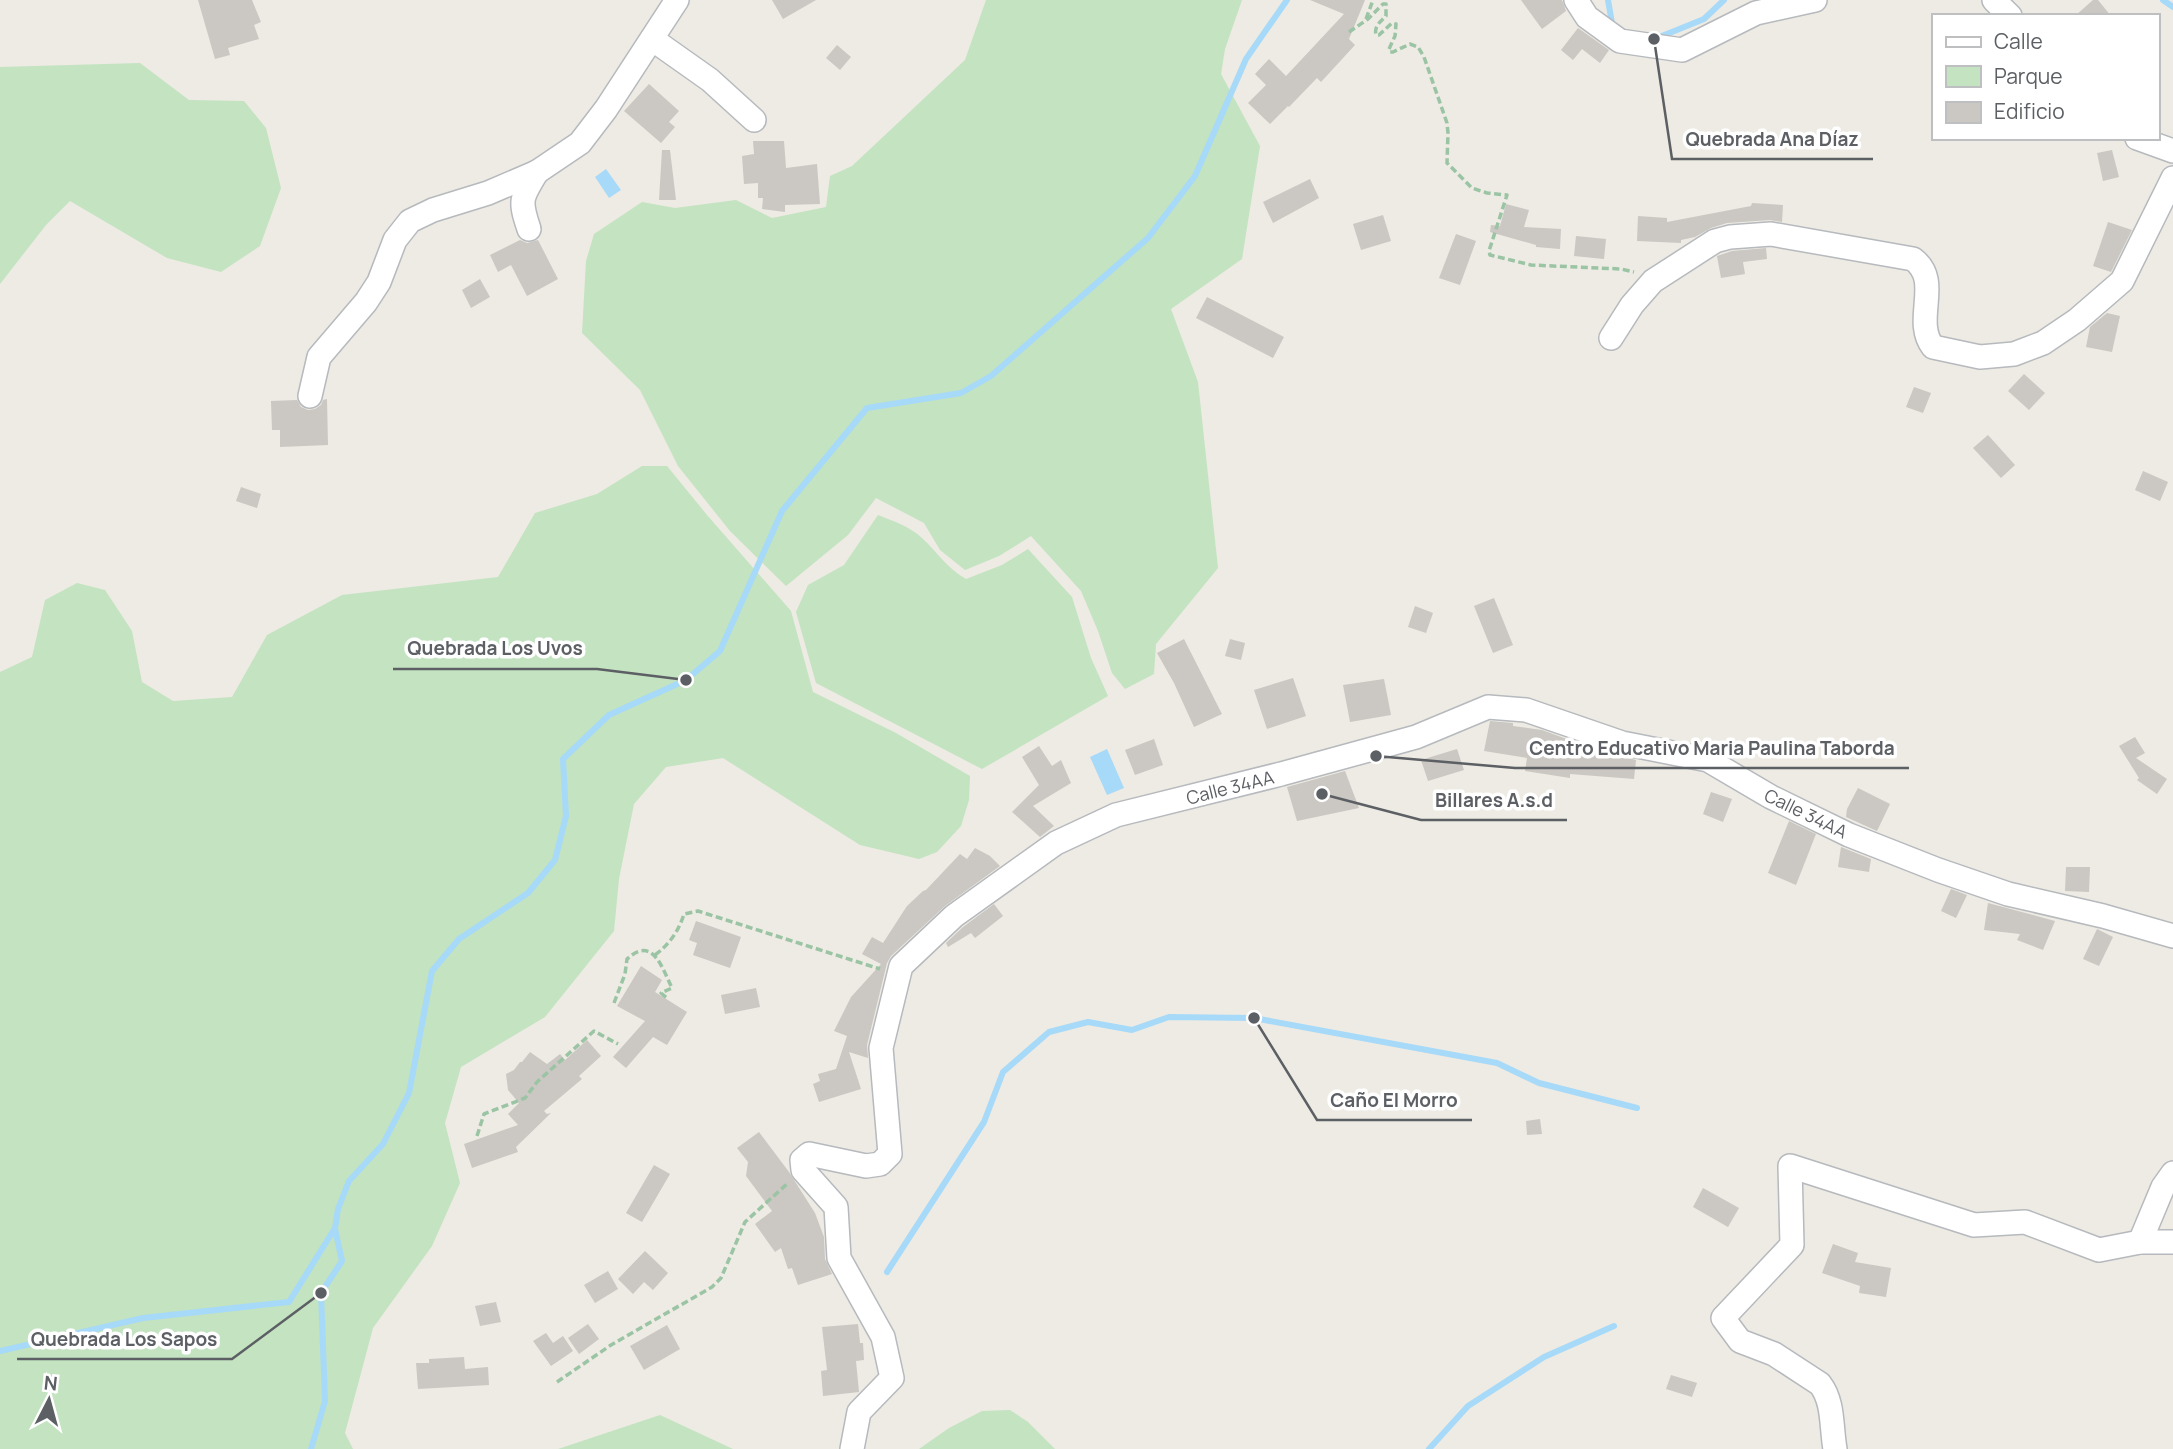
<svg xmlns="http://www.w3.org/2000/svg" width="2173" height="1449" font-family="Manrope,sans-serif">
  <rect width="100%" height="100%" fill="#edebe3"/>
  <!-- green -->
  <g fill="#c3e3c1">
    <path d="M986,0h256l-17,49 -4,25 39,72 -18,113 -71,50 27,73 20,186 -62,76 -2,30 -29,15 -13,-16 -14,-42 -17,-40 -50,-55 -32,20 -34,14 -25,-20 -16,-27 -48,-25 -28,37 -62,51 -56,-55 -52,-65 -38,-76 -58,-57 4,-72 8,-27 48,-32 33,6 61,-8 36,18 54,-11 4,-31 22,-10 113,-106z"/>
    <path d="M140,63l49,37 55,1 22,27 15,60 -21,58 -39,26 -54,-14 -97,-57 -24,24 -46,59v-217z"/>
    <path d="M642,466h25l40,49 84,96 22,81 83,41 74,43 -1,24 -8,26 -24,26 -18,7 -59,-14 -137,-87 -57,9 -32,37 -15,75 -5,52 -69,86 -84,50 -16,56 15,60 -28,63 -59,82 -28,105 8,16h-353v-777l32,-15 13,-57 32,-17 28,7 27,41 10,51 31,19 59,-4 35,-62 75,-40 156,-18 37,-64 62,-19z"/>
    <path d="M878,515c15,6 31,11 44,23 15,14 25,30 44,41l36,-14 26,-16 44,48 19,61 17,38 -126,73 -166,-86 -20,-71 12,-27 36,-20z"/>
    <path d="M1010,1410l18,12 27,27h-136l30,-21 33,-17z"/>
    <path d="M660,1415l73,34h-175z"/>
  </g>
  <!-- water -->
  <g fill="#a7d9f9">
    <path d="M606,169l15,21 -12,8 -14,-21z"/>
    <path d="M1107,749l17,39 -17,7 -17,-38z"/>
  </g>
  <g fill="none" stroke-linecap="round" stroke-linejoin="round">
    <!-- stream -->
    <g stroke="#a7d9f9" stroke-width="6">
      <path d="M1608,0l5,29"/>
      <path d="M2163,0l10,7"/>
      <path d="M1657,38l47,-19 20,-19"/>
      <path d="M887,1272l97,-150 19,-50 46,-40 39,-10 44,8 37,-13 85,1 243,45 42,20 98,25"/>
      <path d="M0,1351l143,-33 146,-16 46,-74 3,-19 11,-28 34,-37 26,-51 23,-122 27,-32 69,-46 27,-33 11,-44 -3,-57 46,-44 77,-35 34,-29 62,-140 85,-103 94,-15 30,-17 157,-138 47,-62 51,-117 41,-59"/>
      <path d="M311,1449l14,-48 -4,-108 21,-32 -7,-32"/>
      <path d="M1429,1449l39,-43 76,-49 70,-31"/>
    </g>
  </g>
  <!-- building -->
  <g fill="#cbc7c2">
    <path d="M198,0h54l9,22 -7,3 5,14 -31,9 2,7 -15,4z"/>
    <path d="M772,0h44l-33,19z"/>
    <path d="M1310,0h55l-16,39 6,6 -34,37 -4,-4 -28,29 -1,-1 -18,18 -22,-21 18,-18 -11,-11 14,-15 17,17 58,-62z"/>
    <path d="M1521,0h41l4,11 -24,18z"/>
    <path d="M2093,0h5l13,16h-36z"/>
    <path d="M1578,28l31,22 -9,13 -18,-14 -9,11 -12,-10z"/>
    <path d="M837,45l14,12 -11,13 -14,-12z"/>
    <path d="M649,84l30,27 -10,11 6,5 -14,16 -37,-32z"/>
    <path d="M753,141h31l2,27 31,-4 3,40 -35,1v7l-23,-3 1,-11h-5v-15l-14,1 -2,-28 12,-2z"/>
    <path d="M662,150h8l6,50h-17z"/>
    <path d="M2112,150l7,27 -16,4 -6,-28z"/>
    <path d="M1310,179l9,19 -46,25 -10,-21z"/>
    <path d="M1752,203l31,2 -1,17 -12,-2 -43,3 -16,5 -16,9 -14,3v3l-44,-2 1,-25 29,2v4l84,-16z"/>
    <path d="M1506,204l23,6 -5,17 37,2 -1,20 -24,-2v-2l-46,-13 1,-7 9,1z"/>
    <path d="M1383,215l8,26 -30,9 -8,-26z"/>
    <path d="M2108,222l24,8 -21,42 -18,-6z"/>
    <path d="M1456,234l20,7 -16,44 -21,-7z"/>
    <path d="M1576,236l30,3 -2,20 -30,-3z"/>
    <path d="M520,240l7,3 11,-3 20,39 -31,17 -16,-31 -13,7 -8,-17z"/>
    <path d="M1766,248l1,11 -24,3 2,12 -24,4 -4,-22 15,-5z"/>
    <path d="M480,279l10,18 -19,11 -9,-18z"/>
    <path d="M1207,297l77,40 -11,21 -77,-40z"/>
    <path d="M2107,313l13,3 -8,36 -26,-5 4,-20z"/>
    <path d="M2024,374l21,19 -16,17 -21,-19z"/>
    <path d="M1914,387l17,6 -8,20 -17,-6z"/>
    <path d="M327,399l1,46 -48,2v-17h-8l-1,-29 26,-1 4,7 7,3 7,-1 6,-4 2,-5z"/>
    <path d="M1988,435l27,30 -14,13 -28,-30z"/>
    <path d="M2143,471l25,11 -8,19 -25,-11z"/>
    <path d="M241,487l20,7 -4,14 -21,-7z"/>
    <path d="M1494,598l19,47 -20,8 -19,-47z"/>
    <path d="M1415,606l18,7 -7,20 -18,-6z"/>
    <path d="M1184,639l38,75 -28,13 -20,-44 -17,-30z"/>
    <path d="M1230,639l15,4 -4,17 -16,-4z"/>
    <path d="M1293,678l13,38 -39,13 -13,-39z"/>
    <path d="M1384,679l7,36 -41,7 -7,-37z"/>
    <path d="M1490,721l23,2v3l29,4 33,12 -1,8 32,2 30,8 -2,19 -64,-5v4l-45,-7 2,-13 -43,-7z"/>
    <path d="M2135,737l10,16 -9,5 31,21 -10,15 -20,-14 2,-2 -20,-32z"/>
    <path d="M1154,739l9,26 -28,10 -10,-25z"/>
    <path d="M1039,746l13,20 9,-6 10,23 -38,23 21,20 -14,11 -28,-25 27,-27 -17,-28z"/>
    <path d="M1457,749l7,21 -36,11 -7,-21z"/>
    <path d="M1345,771l14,37 -62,13 -10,-34z"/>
    <path d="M1858,788l32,16 -13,27 -31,-14 1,-8z"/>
    <path d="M1711,792l21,7 -9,23 -20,-8z"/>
    <path d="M1789,821l27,13 -20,51 -28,-12z"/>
    <path d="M1841,847l30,12 -2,13 -31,-5z"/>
    <path d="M975,848l15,8 10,10 -55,40 -54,50 -4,7 -20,82 1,13 -19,-6 12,37 -42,13 -6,-18 7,-3 -2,-7 18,-5 11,-33 -13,-5 17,-34 30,-33 -19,-10 10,-17 11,6 24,-37 16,-15 3,-1 34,-36 7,5z"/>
    <path d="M2066,867h24l-1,25 -24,-1z"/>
    <path d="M1951,889l16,6 -11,23 -15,-7z"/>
    <path d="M1988,903l67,18 -12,29 -26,-10 3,-6 -36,-4z"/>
    <path d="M994,904l9,12 -28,22 -4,-5 -23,14 -2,-4 17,-16z"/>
    <path d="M696,921l45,16 -11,31 -37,-13 4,-12 -8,-3z"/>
    <path d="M2097,929l16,8 -14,29 -16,-7z"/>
    <path d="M641,966l21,14 -7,12 32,20 -20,33 -14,-8 -27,31 -13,-11 32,-36 -28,-15z"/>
    <path d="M756,988l4,19 -35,7 -4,-19z"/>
    <path d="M587,1040l14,16 -22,20 3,3 -38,32 3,3 4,-1 -35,34 2,5 -46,16 -8,-24 54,-19 -10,-11 11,-11 -11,-13 -2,-16 8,-4 6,-8h2l8,-10 17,12 13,-10 5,6z"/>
    <path d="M1540,1119l2,15 -15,1 -1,-14z"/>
    <path d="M759,1132l30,40 26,41 9,24 1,22 7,15 -34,11 -6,-17 -4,1 -7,-21 -6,4 -20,-28 17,-13 -26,-35 2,-14 -11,-14z"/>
    <path d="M654,1165l16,9 -28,48 -16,-9z"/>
    <path d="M1703,1188l36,20 -11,19 -35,-20z"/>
    <path d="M1833,1244l25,9 -3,9 36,6 -5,29 -27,-4 1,-7 -38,-13z"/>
    <path d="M645,1251l23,22 -15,17 -9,-8 -11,12 -15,-15z"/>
    <path d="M608,1271l10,18 -23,14 -11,-18z"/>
    <path d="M496,1302l5,20 -21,4 -5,-20z"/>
    <path d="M588,1324l11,15 -20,15 -11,-16z"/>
    <path d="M858,1324l2,19h3l1,17 -8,1 3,31 -36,4 -2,-25 6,-1 -5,-43z"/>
    <path d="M667,1325l13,24 -36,21 -14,-24z"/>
    <path d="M546,1333l7,10 10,-7 10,15 -22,15 -18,-25z"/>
    <path d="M464,1357l1,12 23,-2 1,18 -71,4 -2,-26h13v-4z"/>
    <path d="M1671,1375l26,8 -5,14 -26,-8z"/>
  </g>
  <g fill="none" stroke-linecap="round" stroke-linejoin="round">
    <!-- minor casing -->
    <g stroke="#b6b9bd" stroke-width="26">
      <g id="minor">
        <path d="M1576,0l11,17 33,24 62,9 74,-37 59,-13"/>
        <path d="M1994,0l16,16"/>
        <path d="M652,39l58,41 44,40"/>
        <path d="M2137,138l36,13"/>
        <path d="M529,229c-10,-29 -8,-31 8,-57"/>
        <path d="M1611,338l21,-33 21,-24 62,-40 15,-4 41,-3 142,25c30,22 -1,61 20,88l47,10 34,-3 29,-11 34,-23 45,-39 51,-103"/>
        <path d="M310,396l9,-39 47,-55 13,-20 16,-42 15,-19 23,-11 55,-17 49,-21 43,-29 26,-34 71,-109"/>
        <path d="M2173,1173l-10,14 -23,55h33"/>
        <path d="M852,1449l7,-37 33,-34 -9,-41 -44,-79 -3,-51 -33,-37 -1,-10 7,-6 57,12 14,-2 10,-10 -9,-106 20,-82 53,-50 102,-73 60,-28 165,-41 135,-37 72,-30 38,3 96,33 86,17 63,37 78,38 89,35 70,24 95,22 70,20"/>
        <path d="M1835,1449c-4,-22 -1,-47 -15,-65l-46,-30 -34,-13 -17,-23 69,-73 -2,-79 184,59 51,-3 74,28 41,-8"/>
      </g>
    </g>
    <!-- path -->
    <g stroke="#9bc4a5" stroke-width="3.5" stroke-dasharray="7 3.5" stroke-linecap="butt">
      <path d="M1366,19l7,-19"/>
      <path d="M1349,32l19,-13 15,-15h3v12c-6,6 -12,10 -10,19h3l13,-12 4,1 -1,12 -6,13 1,3h3l17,-8 8,3 6,10 23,66 1,10 -1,30 25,25 15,5 20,2 -18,56 1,4 41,10 90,4 13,3"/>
      <path d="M655,955c15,-11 24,-25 29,-41l14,-3 182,58"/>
      <path d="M614,1003l11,-29 2,-15c26,-24 35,9 45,29l-11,5 7,6"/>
      <path d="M477,1136l7,-22 41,-16 12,-16 57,-51 24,13"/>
      <path d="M557,1382l54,-37 101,-58 9,-9 24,-56 43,-39"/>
    </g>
    <!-- minor -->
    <use href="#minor" stroke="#fff" stroke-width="23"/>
  </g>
  <g text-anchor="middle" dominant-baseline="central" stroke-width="7" stroke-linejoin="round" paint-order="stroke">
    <!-- street labels -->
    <g font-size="18" fill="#5c5f63" stroke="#fff">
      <text transform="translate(1230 787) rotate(-14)">Calle 34AA</text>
      <text transform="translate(1806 813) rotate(26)">Calle 34AA</text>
    </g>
  </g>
  <!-- callouts -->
  <path fill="none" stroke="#5c5f63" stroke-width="2.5" d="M1654 39L1672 159H1873M686 680L597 669H393M1376 756L1515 768H1909M1322 794L1421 820H1567M1254 1018L1317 1120H1472M321 1293L232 1359H17"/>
  <g fill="#5c5f63" stroke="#fff" stroke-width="2.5">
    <circle cx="1654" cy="39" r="7"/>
    <circle cx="686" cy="680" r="7"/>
    <circle cx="1376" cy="756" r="7"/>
    <circle cx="1322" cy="794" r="7"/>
    <circle cx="1254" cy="1018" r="7"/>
    <circle cx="321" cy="1293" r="7"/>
  </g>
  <g font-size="19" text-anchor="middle" font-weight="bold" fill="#5c5f63" stroke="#fff" stroke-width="7" stroke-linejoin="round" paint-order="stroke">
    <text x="1772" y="146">Quebrada Ana Díaz</text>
    <text x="495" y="655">Quebrada Los Uvos</text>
    <text x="1712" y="755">Centro Educativo Maria Paulina Taborda</text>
    <text x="1494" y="807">Billares A.s.d</text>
    <text x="1394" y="1107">Caño El Morro</text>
    <text x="124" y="1346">Quebrada Los Sapos</text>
  </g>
  <!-- legend -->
  <rect x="1932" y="14" width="228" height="126" fill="#ffffff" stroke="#bebfc1" stroke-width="2"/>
  <rect x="1946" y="37" width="35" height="10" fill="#ffffff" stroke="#bebfc1" stroke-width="2"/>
  <text x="1994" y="49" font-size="21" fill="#5c5f63">Calle</text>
  <rect x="1946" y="66" width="35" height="21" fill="#c3e3c1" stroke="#bebfc1" stroke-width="2"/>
  <text x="1994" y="84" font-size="21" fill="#5c5f63">Parque</text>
  <rect x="1946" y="102" width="35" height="21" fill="#cbc7c2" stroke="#bebfc1" stroke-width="2"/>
  <text x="1994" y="119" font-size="21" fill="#5c5f63">Edificio</text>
  <!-- north arrow -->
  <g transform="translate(49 1400) rotate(6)" stroke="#ffffff" stroke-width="5" paint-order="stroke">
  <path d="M0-5L12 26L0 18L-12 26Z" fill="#5c5f63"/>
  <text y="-10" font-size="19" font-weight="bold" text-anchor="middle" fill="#5c5f63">N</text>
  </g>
</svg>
